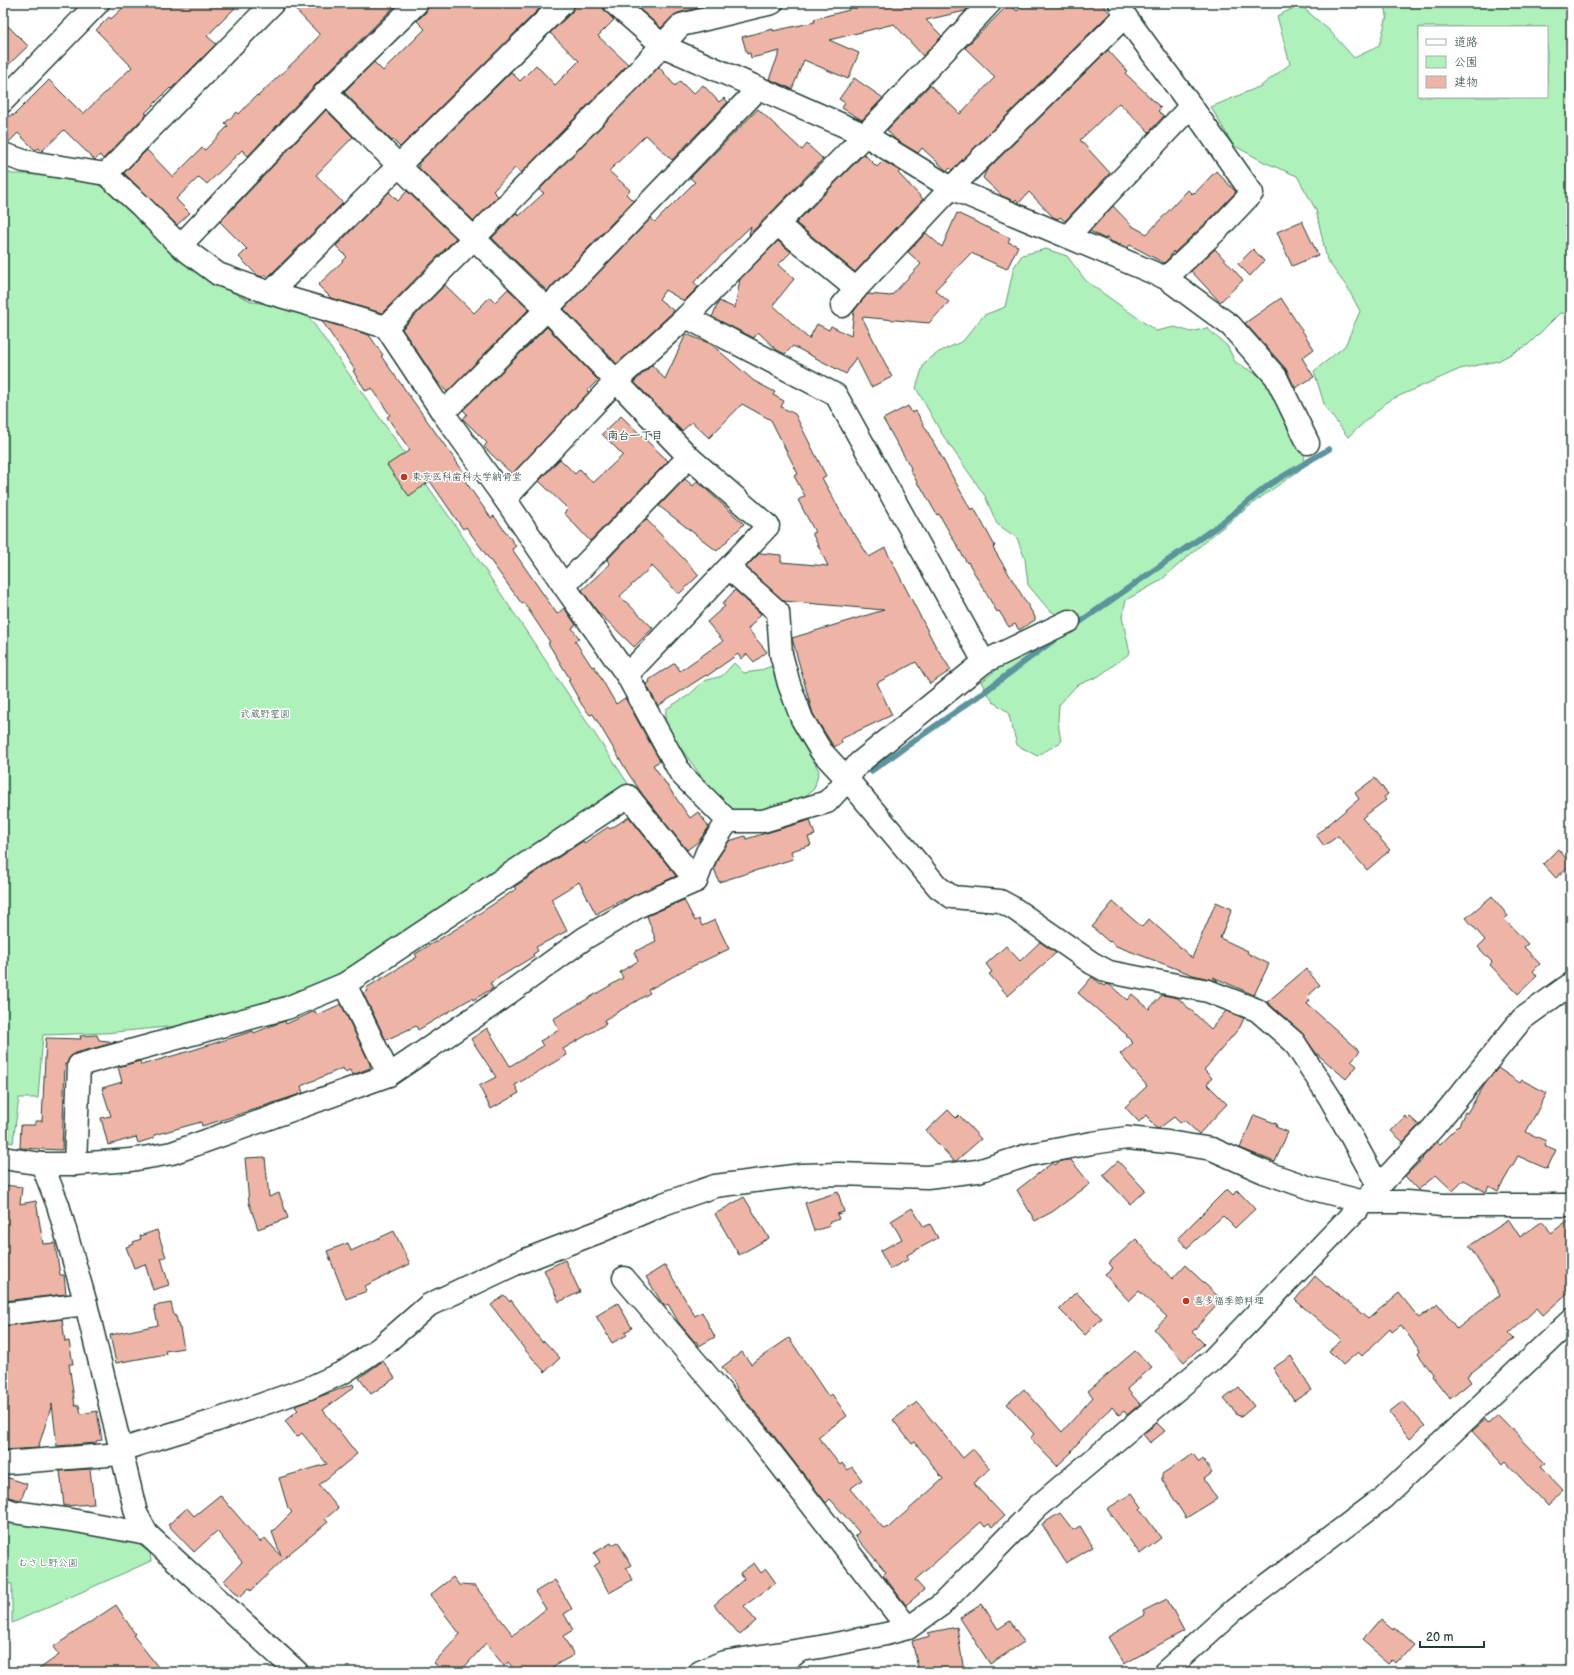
<svg xmlns="http://www.w3.org/2000/svg" width="1574" height="1675" font-family="'Balsamiq Sans','Klee One',sans-serif">
  <rect width="100%" height="100%" fill="#fff"/>
  <filter id="ink" filterUnits="userSpaceOnUse"><feTurbulence type="fractalNoise" baseFrequency=".025" numOctaves="2"/><feDisplacementMap in="SourceGraphic" scale="8" xChannelSelector="R" yChannelSelector="G"/><feConvolveMatrix kernelMatrix="1 2 1 2 8 2 1 2 1" color-interpolation-filters="sRGB"/></filter>
  <g filter="url(#ink)">
    <!-- green -->
    <g fill="#aef1ba" stroke="#669777" fill-rule="evenodd">
      <path d="M1385,3h186v311l-11,-1 -32,32 -30,16 -38,8 -72,32 -40,36 -23,-30 -11,-36 31,-25 15,-35 -13,-24 -20,-27 -11,-50 -19,-34 -33,-14 -31,-17 -22,-38 50,-21 29,-22 -13,-48 23,-11 29,25 25,28 25,-12 8,-30zM1419,27h128v70h-128z"/>
      <path d="M3,171l10,3h22l61,9 41,30 78,71 38,18 51,8 149,212 176,263 -209,141 -78,48 -58,24 -107,28 -72,7 -62,2 -5,63h-19l-6,45 -10,-2z"/>
      <path d="M1046,249l21,7 19,25 70,50 19,-4 16,5 16,-4 21,19 7,15 32,18 33,63 5,13 -5,14 -40,28 -52,41 -48,42 -34,19 -4,17 8,36 -31,23 -23,10 -17,19 -1,17 3,20 -24,14 -20,-11 -9,-33 -15,-10 -12,-20 19,-15 4,-13 45,-29 7,-11 -7,-4 -21,-25 -3,-26 -8,-21 -20,-14 -12,-28 -43,-62 -26,-46 8,-25 15,-11 24,-11 21,-26 21,-8 9,-40 8,-12z"/>
      <path d="M734,663l10,10 14,-2 14,-5c18,34 28,71 47,105l-5,18 -22,17 -41,9 -19,-5 -24,-24 -33,-46 -10,-19 1,-12 23,-14 15,-14 18,-5z"/>
      <path d="M3,1513l135,31 12,9 1,8 -139,62v-39l-9,-1z"/>
    </g>
    <g fill="none" stroke-linecap="round" stroke-linejoin="round">
      <!-- stream -->
      <g stroke="#5b939d" stroke-width="6">
        <path d="M1074,626l145,-101 51,-41 59,-35"/>
        <path d="M871,771l113,-79 71,-53"/>
      </g>
    </g>
    <!-- building -->
    <g fill="#eeb5a7" stroke="#1f3d34">
      <path d="M128,3h112l-33,33 9,8 -45,45 -1,-1 -25,25 2,1 -44,45 -3,-4 -5,5 -31,-30 -22,21 -3,-3 -4,2 -17,-17 -10,10 -5,-1v-19l9,-9 1,2 36,-36 34,34 49,-47 -36,-37 13,-13 2,2z"/>
      <path d="M289,3h109l-81,80 -69,73 -6,-6 -35,34 -8,-7 -23,22 14,14 -13,12 -53,-52 23,-23 26,27 29,-29 3,2 23,-24 -3,-3 12,-11 2,2 18,-19 1,1 43,-41 18,-19v-2z"/>
      <path d="M429,3h116l-145,144 -7,-7 -1,1 -48,-49 30,-30 9,9 42,-42 -8,-8 9,-9z"/>
      <path d="M575,3h27l4,9 8,8 -16,16 30,28 -107,109 -6,-5 -22,23 5,5 -24,25 -56,-54 1,-1 -1,-2 93,-92 9,9 16,-16 19,20 24,-24 -29,-28 22,-21z"/>
      <path d="M633,3h78l-9,4 -24,6 -6,4 -11,11z"/>
      <path d="M847,3h121v5l-3,3 -39,9 16,16 -19,20 -29,-32 -65,16 30,13 -11,26 -44,-19 -12,29 -23,-10 11,-28 -29,7 -1,-5 -3,1 -5,-17 31,-8v2l42,-9 -1,-3 35,-9z"/>
      <path d="M1026,3h75l9,10 -158,157 -2,-2 -3,3 -25,-23 -4,5 -22,-13 -9,-10 43,-45 30,29 35,-37 -30,-29 44,-44 8,7z"/>
      <path d="M3,21l25,25 -25,24z"/>
      <path d="M1108,50l19,21 -2,2 36,35 -3,3 6,5 -15,16 -30,-29 -39,37 30,33 -45,48 -5,-4 -2,2 -5,-2 -24,-25 -10,11 -3,-4 -2,2 -12,-5 -19,-18 3,-7z"/>
      <path d="M659,67l16,19 5,-5 13,13 10,-9 16,17 5,-4 4,4 -56,58 -26,-25 -37,36 21,19 -4,4 7,7 -86,90 -55,-53 24,-25 3,3 25,-23 -5,-3z"/>
      <path d="M854,78l29,20 -21,22 -20,-12 3,-5 -6,-4z"/>
      <path d="M758,109l44,41 5,-6 16,15 -74,76 2,-9 -57,56 4,5 -14,14 -19,-11 -6,9 15,12 -57,53 -53,-55 87,-91 4,4 40,-40 -5,-4z"/>
      <path d="M326,110l27,27 -37,38 27,28 -75,74 -3,-3 -3,3 -5,-2 -18,-18 8,-8 -27,-27z"/>
      <path d="M864,154l13,13 6,-6 17,10 -2,2 25,26 -68,73 -59,-49z"/>
      <path d="M1216,171l20,21 -27,28 -35,33 -1,-2 -3,6 -6,6 -34,-18 -3,3 -6,-4 -1,1 -10,-4 -3,-4 -2,2 -15,-8 23,-25 19,20 15,8 41,-44 4,4 2,-2 1,1z"/>
      <path d="M407,191l49,47 -74,75 -51,-15 -13,-13 29,-28 -11,-11 53,-54 9,9z"/>
      <path d="M957,213l53,25 -2,4 10,4 -11,23 -36,-16 -36,37 14,12 -20,21 -67,-6 30,60 -21,10 -15,-30 -10,17 -53,-28 -8,8 -8,-4 -19,-18 -4,6 -42,-21 7,-16 16,7 5,-29 38,-38 13,11 -13,13 16,14 -21,26 36,34 8,-15 12,6 2,-4 20,10 3,-25 11,-14 3,-3 23,2 30,-32 -13,-12 18,-19 16,14z"/>
      <path d="M1302,221l16,34 -26,11 -15,-34z"/>
      <path d="M1215,249l28,31 -23,22 -29,-31z"/>
      <path d="M1253,249l11,12 -14,15 -12,-12z"/>
      <path d="M445,285l29,28 16,-16 5,5 13,-13 21,20 -82,83 -10,-11 -35,-52z"/>
      <path d="M1281,298l33,51 -12,9 12,19 -19,11 -9,-19 -41,-46z"/>
      <path d="M322,321l47,14 14,20 -2,1 87,122 -3,3 26,37 3,-2 22,30 -4,3 45,65 7,-6 12,17 -4,3 7,10 -4,3 17,26 2,-1 22,38 9,-6 35,63 -7,4 37,53 8,-6 11,15 -10,14 -12,9 -44,-55 -15,-22 -35,-59 -3,1 -8,-10 -14,-25 2,-1 -22,-36 2,-1 -26,-39 -2,1 -56,-77 -3,2 -33,-48 -21,15 -22,-31 23,-15 -23,-33 3,-2 -18,-27 -6,3 -13,-20 2,-1z"/>
      <path d="M547,327l51,53 -11,11 2,1 -77,82 -28,-27 3,-4 -24,-24 4,-5 -4,-4z"/>
      <path d="M686,334l25,10 43,37 21,11 -2,3 11,6 -3,6 14,7 31,62 -4,2 31,56 1,-1 15,24 16,-9 50,97 16,25 -21,14 -14,-22 -39,21 15,32 -51,24 1,4 -8,4 -21,-33 -21,-76 92,-28 -100,-9 -38,-34 14,-14 21,2v7l47,4 -16,-33 3,-1 -17,-32 7,-4 -11,-20 4,-2 -27,-54 -29,-16 -33,34 -17,-16 -10,9 -48,-49 18,-17 13,14z"/>
      <path d="M908,406l4,7 4,-2 55,99 3,-2 21,38 -2,2 42,69v3l-16,10 -4,-6 -6,3 -10,-16 -2,1 -29,-50 -1,1 -28,-49 -2,1 -17,-30 -1,1 -9,-17 1,-1 -28,-49z"/>
      <path d="M621,416l47,45 -78,80 -26,-28 4,-4 -29,-28 21,-22 15,15 5,-5 13,14 30,-28 -21,-21z"/>
      <path d="M685,479l8,7 4,-5 47,43 -27,27 -58,-45z"/>
      <path d="M646,519l53,56 -20,19 -27,-28 -32,30 33,32 -19,19 -37,-36 -15,-21 28,-26 -3,-4z"/>
      <path d="M735,590l26,24 -13,15 19,23 -13,10 -7,-8 -6,5 -3,-5 -31,22 -1,-1 -48,31 -12,-22 4,-2 -1,-2 26,-17 5,8 43,-30 -16,-19 18,-16 -3,-2z"/>
      <path d="M1375,778l13,16 -4,3 2,3 -24,18 28,32 -23,20 -29,-34 -14,10 -8,-11 43,-36 -4,-6z"/>
      <path d="M629,817l47,59 -51,24 -1,-1 -28,15 -17,-32 -28,17 16,32 -31,16 2,4 -5,3 1,2 -44,27 3,5 -20,12 -1,-2 -54,32 -2,-4 -30,14 -23,-47 5,-2 -2,-3 51,-31 -2,-3 59,-36v-1l42,-28 -2,-2 69,-46 1,2 24,-16 2,2z"/>
      <path d="M810,820l5,15 -7,2 3,8 -20,6 2,8 -74,23 -5,-14 4,-10 11,-17 16,-5 1,3z"/>
      <path d="M1558,849l13,15 -15,14 -13,-14z"/>
      <path d="M1492,896l16,20 -4,3 24,25 -4,3 16,17 -7,7 4,5 -19,18 -28,-29 2,-3 -14,-15 7,-7 -19,-22z"/>
      <path d="M684,900l11,21 4,-2 3,7 13,-6 14,29 -51,24v1l-30,16 2,3 -46,27 2,4 -43,25 4,6 -52,30 4,8 -28,16 -12,-23 17,-9 -25,-38 16,-11 23,38 33,-20 -3,-5 19,-11 -6,-11 70,-41 -3,-6 18,-11 -4,-9 22,-11 -9,-25z"/>
      <path d="M1113,902l29,25 7,-8 43,39 24,-56 16,7 -12,29 28,13 -1,2 22,11 -15,31 -41,-18 5,4 -25,-6 -77,-29 -6,-5 -1,1 -17,-15z"/>
      <path d="M1040,942l16,11 -48,43 -19,-22 3,-2 -6,-8 20,-18 14,15z"/>
      <path d="M1306,969l14,16 -13,12 3,3 -3,4 53,47 -9,10 6,5 -11,13 -30,-26 -14,-20 -35,-31z"/>
      <path d="M1092,977l12,9 2,-2 4,1 17,15 5,-6 17,15 13,-14 16,3 33,31 15,-18 18,7 -4,9 -36,43 8,8 -5,6 20,20 -28,30 -15,-14 -4,3 -6,-6 -16,12 -2,-1 -10,-13 -7,7 -14,-15 22,-21 -27,-32 13,-11 -7,-7 1,-1 -49,-42z"/>
      <path d="M341,1004l29,60v4l-18,7 -2,-5 -5,2 -2,-4 -42,18 2,7 -75,25 -26,8 -1,-4 -47,13v3l-16,5 -2,-6 -28,8 -7,-27 10,-2 -9,-28 20,-6 -4,-15 22,-6 1,4 52,-15 60,-19 1,2 22,-9 9,-3 1,3 29,-13 2,4z"/>
      <path d="M97,1035l2,5 18,2 -41,11 -7,5 -2,6h-2l-3,86 -42,-2 1,-23h14v-4h7l4,-83 35,1 -1,-3z"/>
      <path d="M1498,1068l22,15 2,-3 25,13 -21,39 20,9 -2,4 12,5 -9,19 -29,-13 -20,35 -9,-5 -3,6 -22,-12 -11,11 -17,-16 -18,15 -13,-14 18,-17 -1,-1 15,-16 3,2 19,-19 6,-13 2,1 18,-29z"/>
      <path d="M948,1110l8,8 3,-3 22,24 -25,22h-2l-28,-30z"/>
      <path d="M1254,1115l23,9 -1,3 12,5 -13,30 -35,-14z"/>
      <path d="M1405,1116l3,3 2,-2 9,8 -16,17 -12,-11z"/>
      <path d="M265,1157l4,40 10,-4 9,25 -30,11 -9,-26 -4,-45z"/>
      <path d="M1067,1160h4l19,24 -38,28 -17,9 -18,-31 35,-27 3,2 4,-3z"/>
      <path d="M1118,1161l27,29 -15,14 -27,-29z"/>
      <path d="M3,1185l19,2 -2,17 16,-3 7,43 12,-1 5,32h4l2,19 -63,7z"/>
      <path d="M1227,1189l6,6 4,-5 18,19 -20,19 -12,-12 -36,32 -9,-10z"/>
      <path d="M838,1192l6,20 -7,2 2,5 -10,4 1,3 -16,5 -9,-28z"/>
      <path d="M744,1197l25,41 -30,17 -24,-41z"/>
      <path d="M912,1208l12,19 6,-3 8,14 -31,17 2,4 -19,10 -10,-18 22,-12 -11,-18z"/>
      <path d="M1571,1218v72l-28,25 -6,-7 -28,26 5,5 -47,37 4,6 -21,17 -18,-23 1,-2 -15,-20 2,-3 -19,-26 -9,7 -2,-3 -28,27 -4,-4 -15,13 -14,-14 13,-11 -47,-40 20,-24 12,11 1,-1 40,33 31,-26 20,25 19,-14 19,25 43,-34 -31,-49 40,-26 11,17 23,-16 8,12z"/>
      <path d="M157,1230l9,27 -5,1 8,27 -16,5 -8,-26 -11,4 -8,-21 8,-3 -1,-2 8,-3 -1,-3z"/>
      <path d="M394,1231l16,33 -45,22 2,5 -21,8 -19,-48 21,-8 3,8z"/>
      <path d="M1136,1239l36,40 13,-14 37,35 -30,32 12,12 -20,18 -30,-33 13,-12 -28,-26 -10,10 -24,-26 8,-7 -4,-5z"/>
      <path d="M565,1260l15,32 -21,10 -15,-32z"/>
      <path d="M665,1265l30,51 7,-4 13,25 -16,9 -3,-5 -1,1 -16,-19 -11,-19 -3,2 -3,-3 -16,-26z"/>
      <path d="M1076,1292l26,26 -17,17 -26,-26z"/>
      <path d="M504,1295l6,7 1,-2 31,42 2,-1 16,17 -15,14 -19,-21 -35,-46z"/>
      <path d="M171,1303l3,13h2l3,12h1l4,20 -19,3 1,3 -50,9 -6,-28 48,-10 -4,-19z"/>
      <path d="M618,1303l14,25 -7,4 2,3 -15,8 -16,-27z"/>
      <path d="M62,1319l3,23 4,-1 4,23h-4l6,42 4,-1 2,9 16,-3 5,29 -6,1v2l-39,3 -5,-42 -14,44 -35,2v-124z"/>
      <path d="M789,1338l39,58 4,-2 15,22 -29,21 22,28 2,-2 6,7 4,-3 10,13 -12,9 34,40 3,-2 1,1 55,-49 -28,-37 -3,2 -19,-24 24,-18 46,56 10,-9 17,20 -17,14 31,33 -12,11 -3,-3 -4,3 -4,-5 -66,58 9,10 -18,15 -23,-30 3,-3 -31,-36 4,-4 -29,-33 -4,4 -65,-84 -25,-29 1,-2 -15,-21 20,-15 9,12z"/>
      <path d="M1135,1351l17,16 -25,22 13,15 -13,11 -3,-4 -5,4 -7,-8 -13,12 -28,32 1,1 -15,14 -27,-28 4,-4 -27,-30 17,-15 38,43 31,-35 -5,-6z"/>
      <path d="M1291,1356l21,34 -18,11 -21,-33z"/>
      <path d="M383,1361l12,17 -24,16 -12,-16z"/>
      <path d="M353,1384l1,3 -31,23 34,44 -38,31 19,23 -13,11 3,3 -37,30 -40,39 -2,-3 -9,9 -16,-16 18,-19 -25,-31 -23,21 -26,-27 19,-17 7,8 26,-21 40,47 5,-4 16,18 -9,-24 20,-20 -4,-4 -9,-30 48,-14 -25,-31 -5,4 -12,-16 13,-11 -3,-3 3,-2z"/>
      <path d="M1239,1387l15,19 -13,11 -2,-3 -1,1 -14,-16z"/>
      <path d="M1403,1401l22,25 -15,13 -21,-27z"/>
      <path d="M1498,1415l47,48 -5,4 23,24 -16,15 -41,-44 -3,3 -31,-34 13,-11 3,4z"/>
      <path d="M1157,1423l8,8 -15,12 -7,-9z"/>
      <path d="M1193,1454l6,8 4,-3 9,14 -8,6 13,20 -31,19 -24,-38v-6z"/>
      <path d="M90,1469l4,35 -30,2 -4,-35z"/>
      <path d="M3,1476l24,8 -6,16 -18,-4z"/>
      <path d="M1132,1493l10,14 -2,2 21,29 -21,16 -33,-45z"/>
      <path d="M1060,1513l13,17 7,-4 13,21 -27,16 -24,-39z"/>
      <path d="M618,1542l13,23 -5,3 6,12 -23,13 -15,-27 6,-4 -6,-9 17,-10 1,2z"/>
      <path d="M754,1563l7,10 5,-4 10,14 -32,23 12,15 -16,14 -26,-30 30,-26 -4,-6z"/>
      <path d="M453,1577l6,8 16,1 38,49 33,-26 -11,-17 20,-12 17,29 -8,5 9,16 -10,6 11,19 -15,8 -11,9h-32l-8,-10 -4,4 -18,-23 -26,29h-16l-10,-9 26,-29 -30,-39z"/>
      <path d="M1167,1599l17,32 -60,33 -16,-27 37,-22 -2,-4z"/>
      <path d="M982,1604l16,25 12,-8 14,21 -34,22 -30,-46z"/>
      <path d="M116,1605l19,29 -2,1 29,37h-127l24,-17 -6,-8z"/>
      <path d="M1381,1619l12,10 1,-2 20,18 -16,18 -3,-3 -4,4 -28,-24z"/>
      <path d="M957,1627l7,45h-45l-7,-31 18,-5 -3,-3z"/>
    </g>
    <g fill="none" stroke-linecap="round" stroke-linejoin="round">
      <!-- minor casing -->
      <g stroke="#1f3d34" stroke-width="25">
        <g id="minor">
          <path d="M614,3l49,43 202,89 86,53 215,90 65,48 45,51 32,66"/>
          <path d="M1120,3l5,13 66,90 61,87 -34,36 -52,49"/>
          <path d="M326,92l72,73 149,144 142,148 79,69 -141,149"/>
          <path d="M3,101l95,-98"/>
          <path d="M3,154l21,7 82,13 35,32 39,40 38,28 52,19 116,34 57,86 62,86 59,87 63,89 54,99 47,47"/>
          <path d="M106,174l167,-171"/>
          <path d="M777,224l79,65"/>
          <path d="M1068,236l123,-130"/>
          <path d="M180,246l146,-154 91,-89"/>
          <path d="M270,293l293,-290"/>
          <path d="M842,306l14,-17 95,-101 174,-172"/>
          <path d="M686,317l150,78 148,267"/>
          <path d="M386,327l246,-249 49,-53 91,-22"/>
          <path d="M443,413l104,-104 211,-220"/>
          <path d="M505,499l111,-118 70,-64 179,-182 125,-132"/>
          <path d="M729,568l49,44 3,42 8,30 13,35 19,32 26,28 91,108 14,10 48,4 13,7 79,55 17,9 99,19 49,19 37,32 36,56 49,89"/>
          <path d="M564,586l125,-129"/>
          <path d="M345,984l44,91"/>
          <path d="M3,1158l39,6h33l56,-4 41,-7 217,-78 99,-67 97,-70 54,-32 57,-25 11,-29 21,-31h35l64,-19 12,-13 20,-26 125,-101 85,-41"/>
          <path d="M42,1164l16,41 28,99 50,209 11,21 150,138"/>
          <path d="M75,1164l4,-99 208,-57 58,-24 283,-188 68,85"/>
          <path d="M624,1278l127,149 157,201"/>
          <path d="M3,1314l83,-10"/>
          <path d="M120,1450l97,-30 92,-32 35,-16 37,-25 48,-42 86,-41 86,-33 62,-27 52,-18 86,-11 39,-1 87,3 51,-6 50,-16 64,-12 35,-5 41,4 44,7 52,23 46,16 54,14h42l36,3h129"/>
          <path d="M3,1463l118,-9"/>
          <path d="M3,1508l11,4 57,8 76,14"/>
          <path d="M700,1672l24,-10 96,-15 66,-13 22,-6 33,-23 96,-98 175,-147 152,-158 69,-74 89,-109 49,-35"/>
          <path d="M771,1672l28,-21"/>
          <path d="M1165,1672l69,-62 149,-112 188,-178"/>
        </g>
      </g>
      <!-- minor -->
      <use href="#minor" stroke="#fff" stroke-width="22"/>
    </g>
  </g>
  <!-- markers -->
  <g fill="#c8321e" stroke="#fff" stroke-width="1.5">
    <circle cx="404" cy="477" r="4"/>
    <circle cx="1186" cy="1301" r="4"/>
  </g>
  <g text-anchor="middle" dominant-baseline="central" stroke-width="3" stroke-linejoin="round" paint-order="stroke">
    <!-- poi labels -->
    <g font-size="10" fill="#1f3d34" stroke="#fff" text-anchor="start">
      <text x="412" y="477">東京医科歯科大学納骨堂</text>
      <text x="1194" y="1301">喜多福季節料理</text>
    </g>
    <!-- park labels -->
    <g font-size="10" fill="#3c614f" stroke="#fff">
      <text x="265" y="714">武蔵野霊園</text>
      <text x="48" y="1563">むさし野公園</text>
    </g>
    <!-- neighbourhood labels -->
    <g font-size="11" font-weight="bold" fill="#1f3d34" stroke="#fff">
      <text x="635" y="435">南台一丁目</text>
    </g>
  </g>
  <!-- margin -->
  <rect width="1574" height="1675" fill="none" stroke="#fff" stroke-width="16"/>
  <rect x="8" y="8" width="1558" height="1659" fill="none" stroke="#1f3d34" stroke-width="1.5" filter="url(#ink)"/>
  <!-- legend -->
  <rect x="1418" y="26" width="130" height="72" fill="#ffffff" stroke="#a5b1ae"/>
  <rect x="1426" y="39" width="20" height="6" fill="#ffffff" stroke="#a5b1ae"/>
  <text x="1454" y="46" font-size="12" fill="#1f3d34">道路</text>
  <rect x="1426" y="56" width="20" height="12" fill="#aef1ba" stroke="#a5b1ae"/>
  <text x="1454" y="66" font-size="12" fill="#1f3d34">公園</text>
  <rect x="1426" y="76" width="20" height="12" fill="#eeb5a7" stroke="#a5b1ae"/>
  <text x="1454" y="86" font-size="12" fill="#1f3d34">建物</text>
  <!-- scale -->
  <path d="M1420 1641v6h64v-6" fill="none" stroke="#1f3d34" stroke-width="2"/>
  <text x="1426" y="1641" font-size="12" fill="#1f3d34" stroke="#ffffff" stroke-width="3" paint-order="stroke">20 m</text>
</svg>
